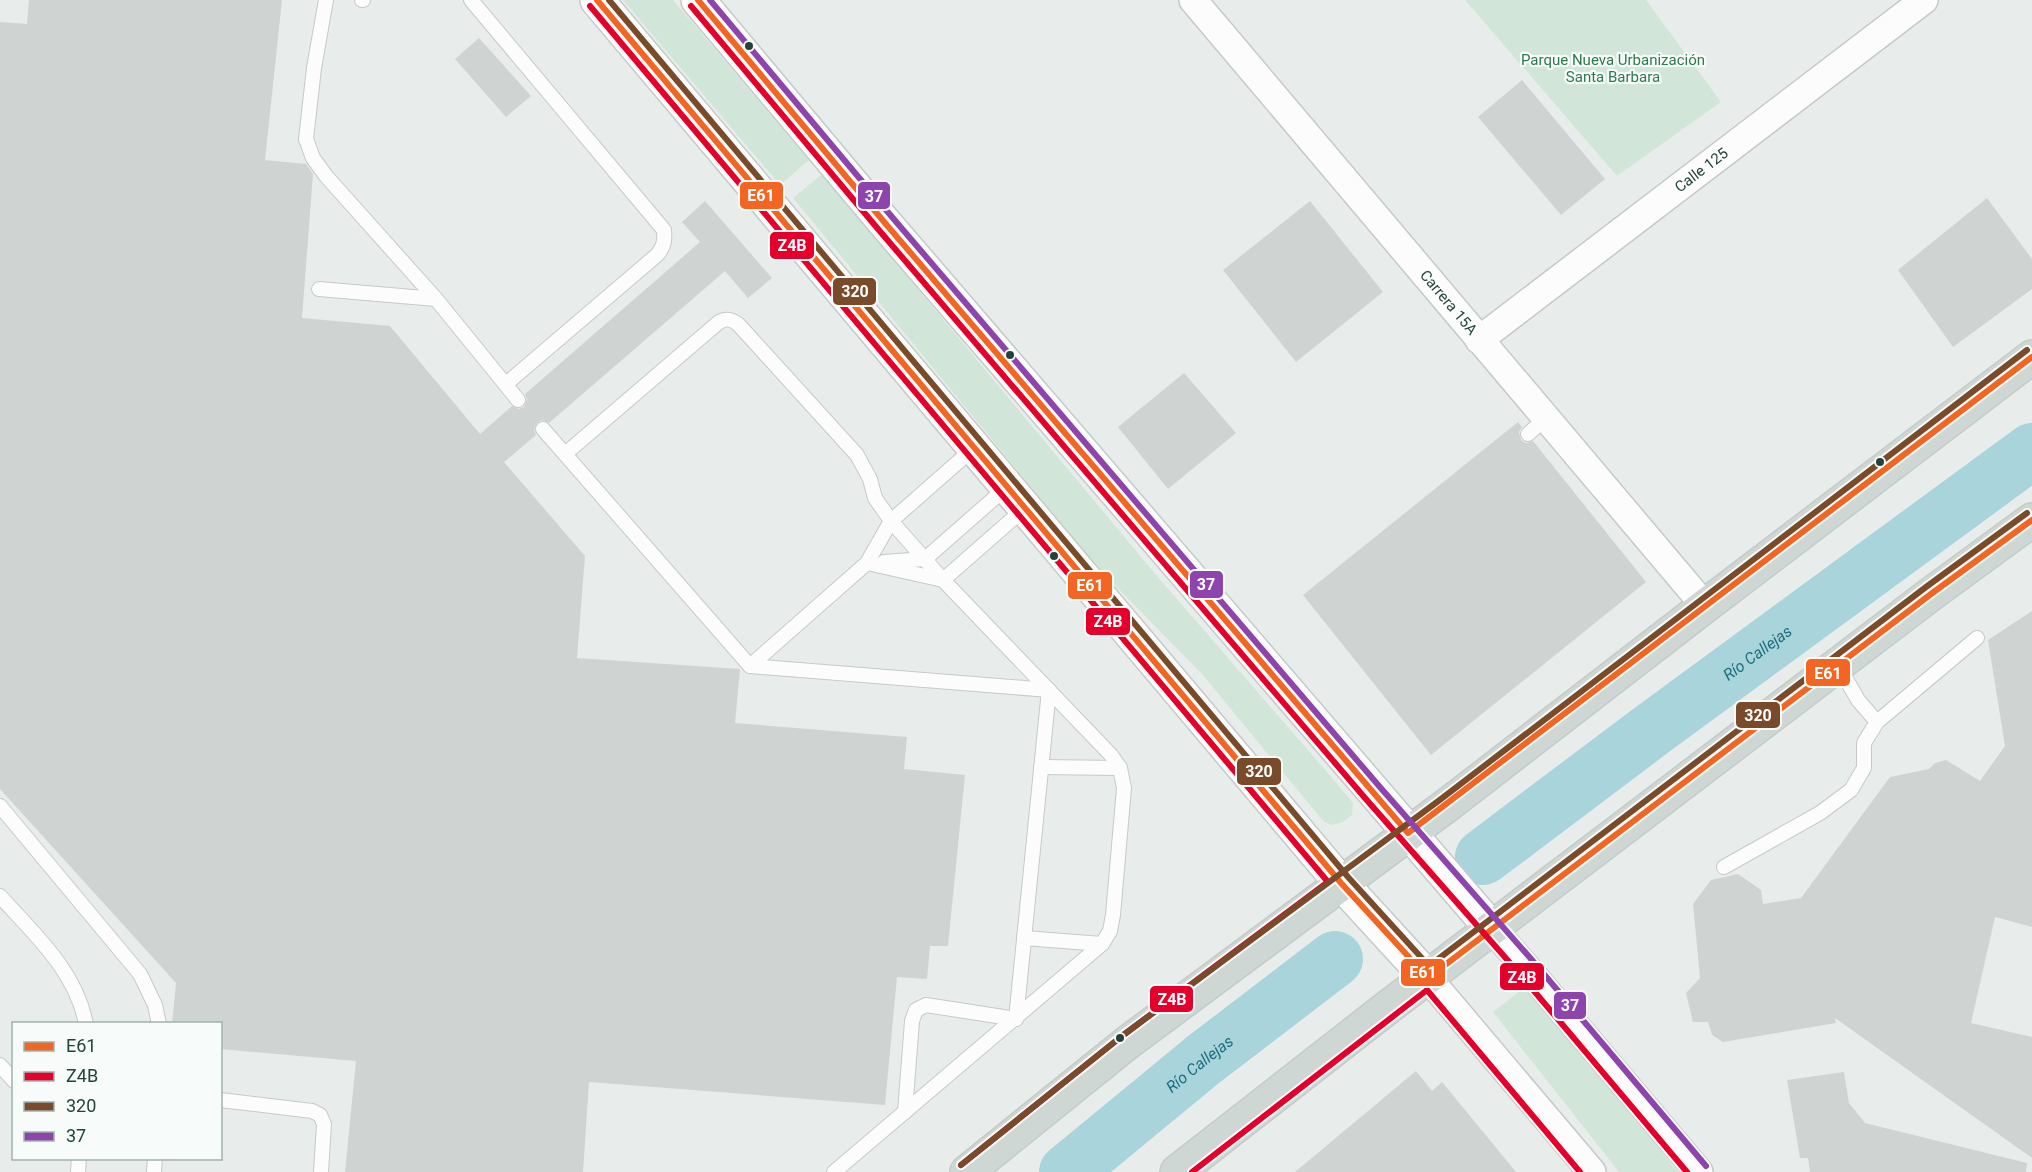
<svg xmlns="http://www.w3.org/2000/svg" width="2032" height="1172" font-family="Roboto,sans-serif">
  <rect width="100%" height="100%" fill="#e8edeb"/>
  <!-- green -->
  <g fill="#d1e6d8">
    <path d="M623,0h50l136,160 -29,25z"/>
    <path d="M1465,0h181l75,102 -104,74z"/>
    <path d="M822,174l329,395 188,217 14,17 -1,12 -9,7 -11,3 -8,-3 -122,-148 -104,-106 -305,-370z"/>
    <path d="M1529,984l149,188h-59l-126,-160z"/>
  </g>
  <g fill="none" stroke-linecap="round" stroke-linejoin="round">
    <!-- river -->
    <g stroke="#a9d4db" stroke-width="56">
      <path id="s1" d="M1483,857l166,-125 383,-281"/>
      <path id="s2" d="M1067,1172l136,-112 132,-101"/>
    </g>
  </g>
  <!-- building -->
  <g fill="#cfd4d2">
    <path d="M29,0h253l-17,160 41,4 7,10 -11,144 88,8 90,108 32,-28 7,3 5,-2 3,-8 -2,-5 175,-152 -18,-20 23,-21 67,77 -24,20 -23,-27 -176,152 -7,-3 -5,3 -3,7 2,5 -32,27 81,94 -8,102 163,11 -5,54 172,14 -3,32 61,6 -17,171h-18l-3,33 -30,-2 -12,128 -296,-23 -6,90h-238l11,-111 -136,-12v-26h-48l4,-40 -176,-194v-767l27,2z"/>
    <path d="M479,38l52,58 -25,21 -51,-58z"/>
    <path d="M1522,80l83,99 -44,36 -83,-98z"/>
    <path d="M1987,198l45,61v30l-79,58 -55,-77z"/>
    <path d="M1310,201l73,91 -87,70 -73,-92z"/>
    <path d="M1184,373l52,60 -68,56 -50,-62z"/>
    <path d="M1518,422l4,5 -3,5 2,8 5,3 7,-2 113,141 -215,173 -128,-160z"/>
    <path d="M2032,611v316l-37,-10 -24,106 61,14v121l-197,-140 1,5 -113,19 -11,-7 -4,-13h-15l-7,-29 14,-15 -7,-74 18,-24 27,-6 23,16 2,14 38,-6 89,-121 39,-8 6,-6 11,-3 34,21 25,-35 -17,-106z"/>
    <path d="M1416,1071l16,20 10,-9 74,90h-221z"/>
    <path d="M1844,1072l5,31 16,20 162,40 -1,9h-216l-2,-14h-8l-13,-78z"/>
  </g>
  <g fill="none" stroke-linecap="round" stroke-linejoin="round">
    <!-- lane casing -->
    <g stroke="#c5cac8" stroke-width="16">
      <g id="lane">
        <path d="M326,0l-12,68 -8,71 7,19 13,18 110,123 82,101"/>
        <path d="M362,0h1"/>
        <path d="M471,0l193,230c1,10 0,17 -7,25l-151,129"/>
        <path d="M319,289l117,10"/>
        <path d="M543,429l207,237 299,24"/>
        <path d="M1528,434l18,-16"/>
        <path d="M565,454l154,-132c7,-4 12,-3 19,2l119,131 13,24 5,19 16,23 52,59 168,175 9,13 4,20 -11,127 -3,16 -8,13 -268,228"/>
        <path d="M884,562l41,-3 82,-72"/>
        <path d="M867,563l24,-42 83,-73"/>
        <path d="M943,580l82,-72"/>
        <path d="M1838,665l20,35 19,22"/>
        <path d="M750,666l117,-103 76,17"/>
        <path d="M1041,767l79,1"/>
        <path d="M0,806l140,168 15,31 4,19"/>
        <path d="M1724,867l96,-54 31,-23 13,-22v-25l13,-21 100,-84"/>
        <path d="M0,896c35,39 76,75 86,128"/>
        <path d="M1024,938l78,6"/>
        <path d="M1016,1019l33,-329"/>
        <path d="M0,1065l14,16"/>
        <path d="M220,1100l92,11 8,4 4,9 -3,48"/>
        <path d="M905,1112l7,-91 4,-11 10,-5 90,14"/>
        <path d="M78,1172l1,-14"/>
        <path d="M154,1172l1,-14"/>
      </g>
    </g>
    <!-- street casing -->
    <g stroke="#c5cac8" stroke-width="30">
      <g id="street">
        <path id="s3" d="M1193,0l512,606"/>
        <path id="s4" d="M1479,340l445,-340"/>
        <path d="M1492,929l33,37 174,206"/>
        <path d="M1428,978l164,194"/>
      </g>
    </g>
    <!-- secondary casing -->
    <g stroke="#c3cbc8" stroke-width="36">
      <g id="secondary">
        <path d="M597,0l744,883 87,95"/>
        <path d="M698,0l187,223 607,706"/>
      </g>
    </g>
    <!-- primary casing -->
    <g stroke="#c3ccc9" stroke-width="36">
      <g id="primary">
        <path d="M967,1172l160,-129 319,-237 259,-200 327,-249"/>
        <path d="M1177,1172l206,-161 548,-417 101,-74"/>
      </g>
    </g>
    <!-- lane -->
    <use href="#lane" stroke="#fcfcfc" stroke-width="14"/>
    <!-- street -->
    <use href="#street" stroke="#fcfcfc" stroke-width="27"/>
    <!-- secondary -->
    <use href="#secondary" stroke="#fcfcfc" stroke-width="33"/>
    <!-- primary -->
    <use href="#primary" stroke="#cfd7d5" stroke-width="33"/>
    <!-- bus-1 casing -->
    <g stroke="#f7fbf9" stroke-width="10">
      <g id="bus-1">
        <path d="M597,0l744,883 87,95 503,-384 101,-74"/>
        <path d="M698,0l187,223 523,610 624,-476"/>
      </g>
    </g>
    <!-- bus-2 casing -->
    <g stroke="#f7fbf9" stroke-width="10">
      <g id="bus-2">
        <path d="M590,6l738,876 -206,154 -161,129"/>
        <path d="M691,6l187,223 487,569 153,174 169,200"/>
        <path d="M1192,1172l235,-182 153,182"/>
      </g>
    </g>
    <!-- bus-3 casing -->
    <g stroke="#f7fbf9" stroke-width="10">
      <g id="bus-3">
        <path d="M609,0l739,877 81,89 497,-379 101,-74"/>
        <path d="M961,1165l161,-129 319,-237 586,-449"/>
      </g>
    </g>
    <!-- bus-4 casing -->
    <g stroke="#f7fbf9" stroke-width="10">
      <path id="bus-4" d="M710,0l182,217 487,569 153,174 174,206"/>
    </g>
    <!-- bus-1 -->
    <use href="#bus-1" stroke="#f26522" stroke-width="6"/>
    <!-- bus-2 -->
    <use href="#bus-2" stroke="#e4002b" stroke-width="6"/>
    <!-- bus-3 -->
    <use href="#bus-3" stroke="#7a4b2a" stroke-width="6"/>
    <!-- bus-4 -->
    <use href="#bus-4" stroke="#8e44ad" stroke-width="6"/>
  </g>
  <!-- markers -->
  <g fill="#24423a" stroke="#f7fbf9" stroke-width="2">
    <circle cx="749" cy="46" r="5"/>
    <circle cx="1010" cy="355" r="5"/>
    <circle cx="1880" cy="462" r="5"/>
    <circle cx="1054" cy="556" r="5"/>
    <circle cx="1120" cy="1038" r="5"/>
  </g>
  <g text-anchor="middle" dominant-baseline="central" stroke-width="4.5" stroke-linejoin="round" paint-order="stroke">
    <!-- park labels -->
    <g font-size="15" fill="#2d7a4b" stroke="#f7fbf9">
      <text x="1613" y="60">Parque Nueva Urbanización<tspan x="1613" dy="17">Santa Barbara</tspan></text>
    </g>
    <!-- street labels -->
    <g font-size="15" fill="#24423a" stroke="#f7fbf9">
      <text stroke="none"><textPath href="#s4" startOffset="280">Calle 125</textPath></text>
      <text stroke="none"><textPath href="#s3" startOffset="396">Carrera 15A</textPath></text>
    </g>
    <!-- water labels -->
    <g font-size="16" font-style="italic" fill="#1c6f80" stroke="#f7fbf9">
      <text stroke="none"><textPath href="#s1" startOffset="342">Río Callejas</textPath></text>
      <text stroke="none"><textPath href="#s2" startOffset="171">Río Callejas</textPath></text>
    </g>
  </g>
  <g stroke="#f7fbf9" stroke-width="2">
    <rect x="739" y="181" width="45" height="29" rx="6" fill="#f26522"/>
    <rect x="857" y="181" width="34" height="29" rx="6" fill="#8e44ad"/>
    <rect x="769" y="231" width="46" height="29" rx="6" fill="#e4002b"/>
    <rect x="832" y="277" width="45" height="29" rx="6" fill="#7a4b2a"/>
    <rect x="1189" y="570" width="35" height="29" rx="6" fill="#8e44ad"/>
    <rect x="1067" y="571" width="46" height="29" rx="6" fill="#f26522"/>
    <rect x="1085" y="607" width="46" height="29" rx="6" fill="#e4002b"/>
    <rect x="1805" y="658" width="46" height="29" rx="6" fill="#f26522"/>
    <rect x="1735" y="701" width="46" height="28" rx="6" fill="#7a4b2a"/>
    <rect x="1236" y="757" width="46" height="29" rx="6" fill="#7a4b2a"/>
    <rect x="1400" y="958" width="46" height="29" rx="6" fill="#f26522"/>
    <rect x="1499" y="962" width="46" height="29" rx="6" fill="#e4002b"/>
    <rect x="1149" y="985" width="45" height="28" rx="6" fill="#e4002b"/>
    <rect x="1553" y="991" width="34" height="29" rx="6" fill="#8e44ad"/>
  </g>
  <g font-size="16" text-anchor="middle" font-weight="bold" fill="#fff">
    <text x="761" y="201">E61</text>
    <text x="874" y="202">37</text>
    <text x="792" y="251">Z4B</text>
    <text x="855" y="297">320</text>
    <text x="1206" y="590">37</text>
    <text x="1090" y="591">E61</text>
    <text x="1108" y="627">Z4B</text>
    <text x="1828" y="679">E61</text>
    <text x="1758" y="721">320</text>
    <text x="1259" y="777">320</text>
    <text x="1423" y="978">E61</text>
    <text x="1522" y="983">Z4B</text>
    <text x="1172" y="1005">Z4B</text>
    <text x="1570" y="1011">37</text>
  </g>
  <!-- legend -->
  <rect x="12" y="1022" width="210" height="138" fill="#f7fbf9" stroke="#a3b1ad" stroke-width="1.5"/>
  <rect x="24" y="1042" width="30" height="9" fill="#f26522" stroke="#a3b1ad" stroke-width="1.5"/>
  <text x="66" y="1052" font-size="18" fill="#24423a">E61</text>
  <rect x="24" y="1072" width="30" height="9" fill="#e4002b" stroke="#a3b1ad" stroke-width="1.5"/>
  <text x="66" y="1082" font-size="18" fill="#24423a">Z4B</text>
  <rect x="24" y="1102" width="30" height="9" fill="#7a4b2a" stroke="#a3b1ad" stroke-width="1.5"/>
  <text x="66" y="1112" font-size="18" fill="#24423a">320</text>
  <rect x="24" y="1132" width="30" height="9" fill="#8e44ad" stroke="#a3b1ad" stroke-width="1.5"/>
  <text x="66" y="1142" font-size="18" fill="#24423a">37</text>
</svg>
